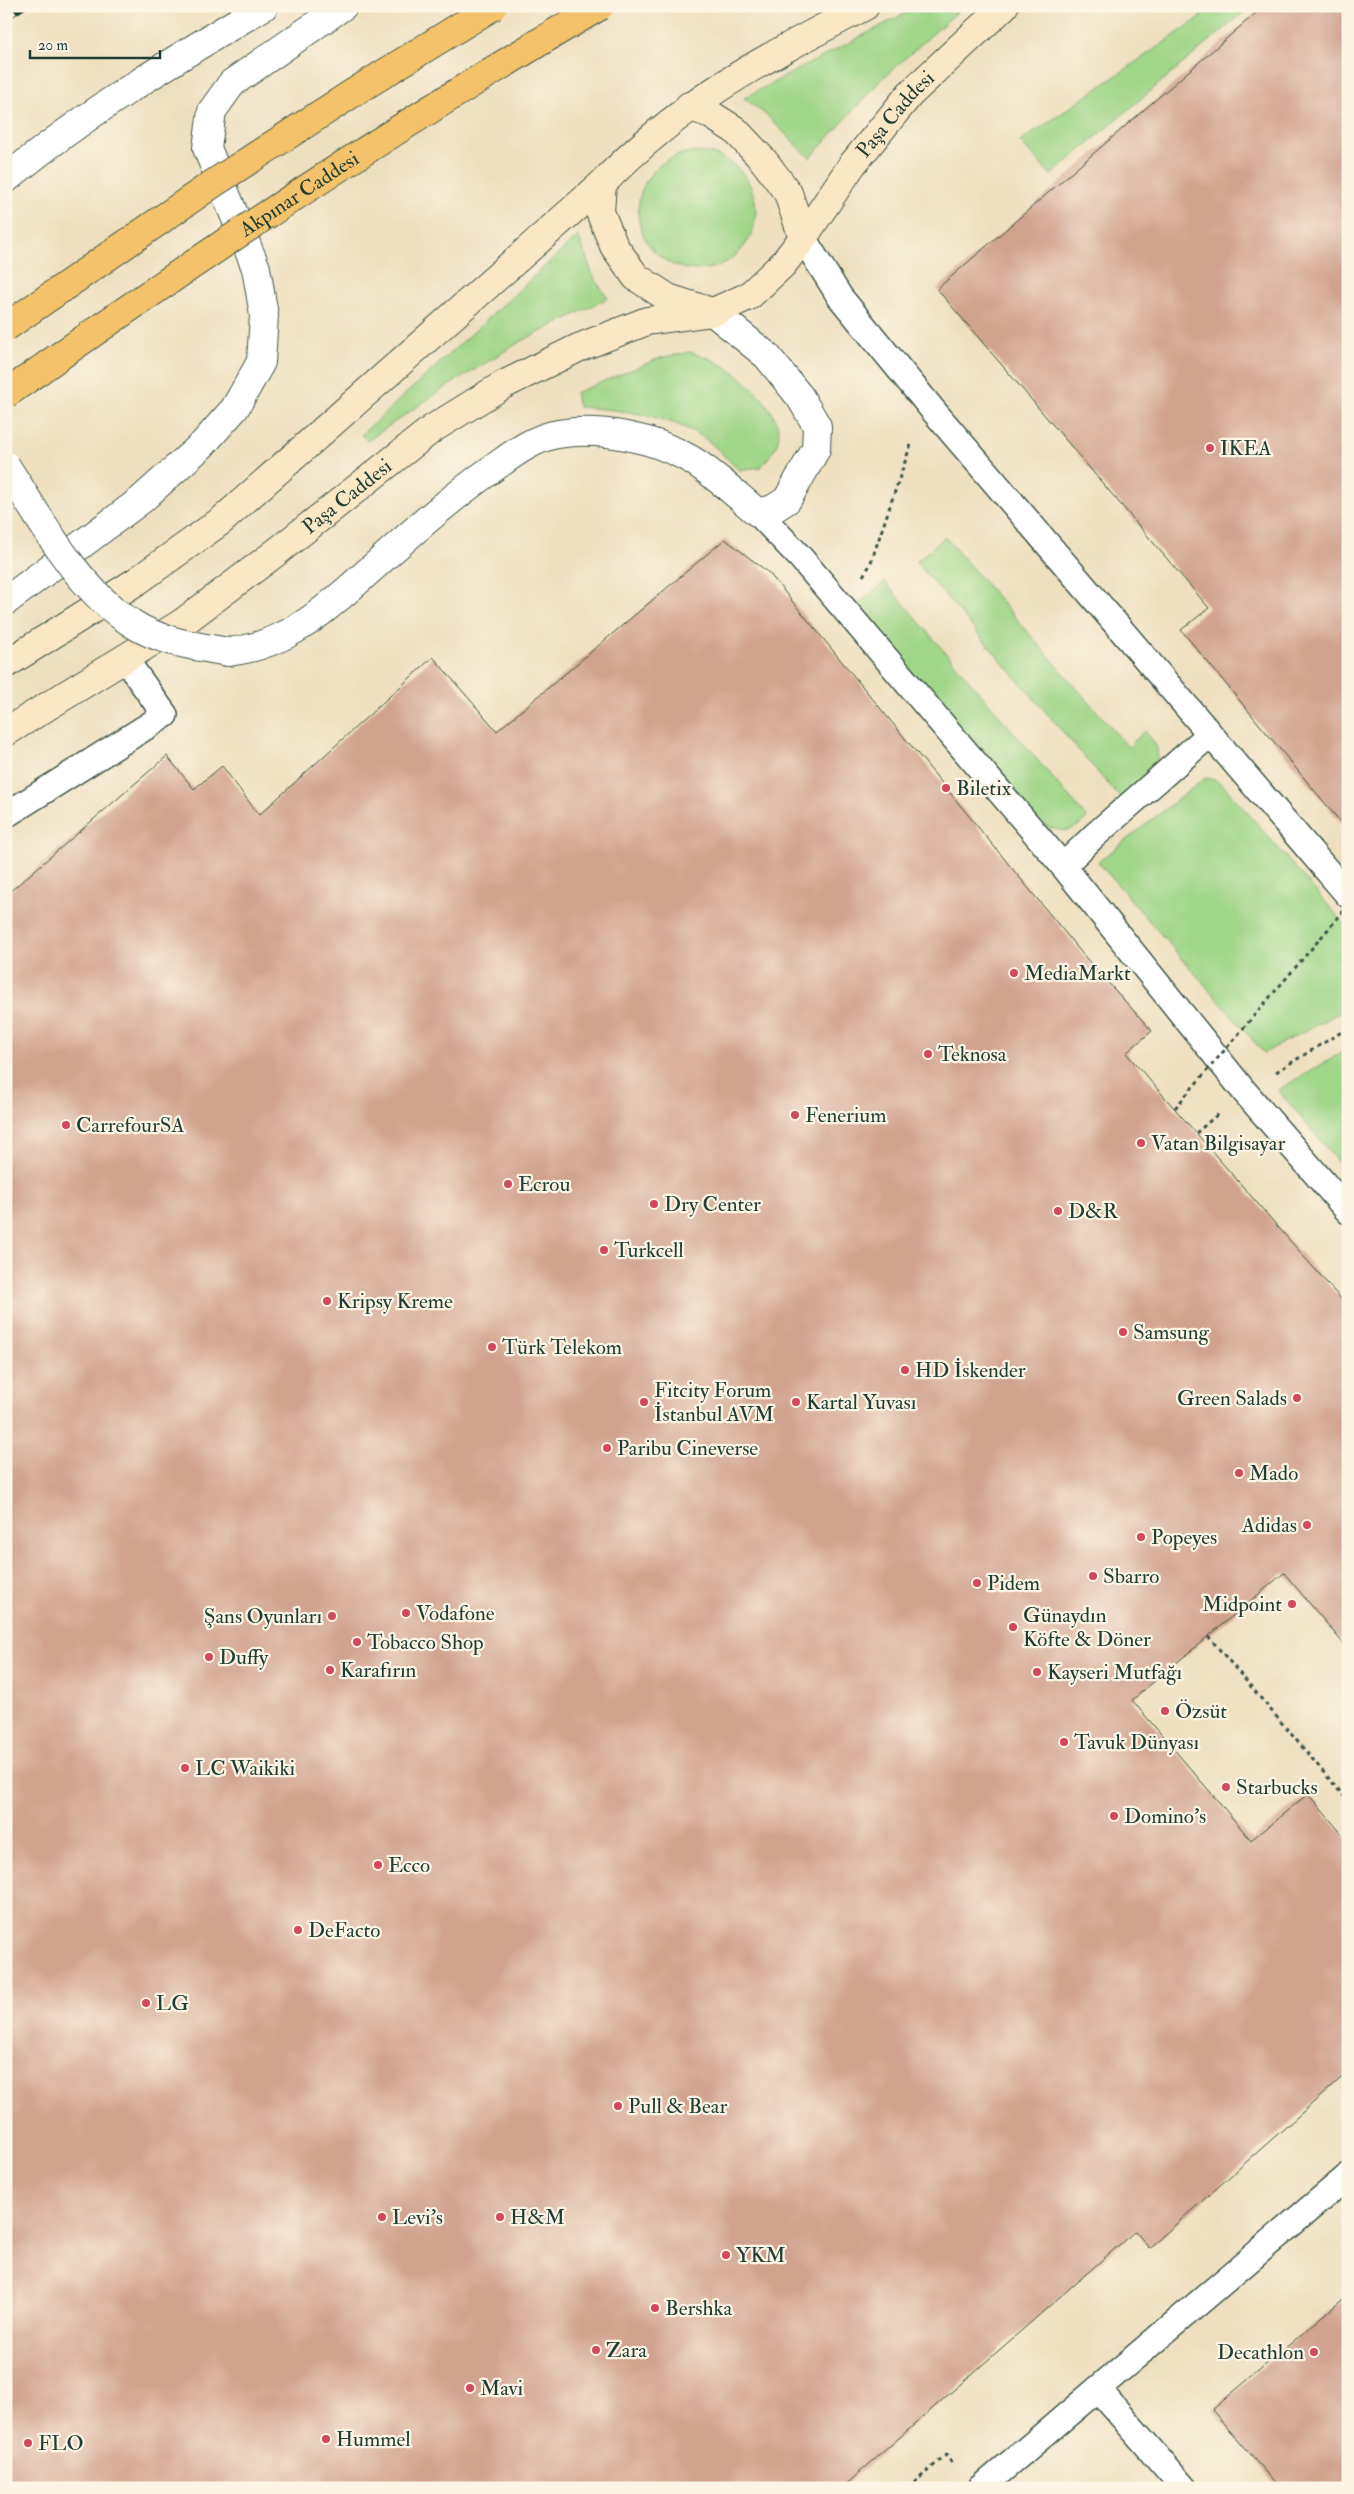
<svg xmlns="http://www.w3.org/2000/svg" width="1354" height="2494" font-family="'IM FELL Double Pica',serif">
  <rect width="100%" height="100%" fill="#fcf5e5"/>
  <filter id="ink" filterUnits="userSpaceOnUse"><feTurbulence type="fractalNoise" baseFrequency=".02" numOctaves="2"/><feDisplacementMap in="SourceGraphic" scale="10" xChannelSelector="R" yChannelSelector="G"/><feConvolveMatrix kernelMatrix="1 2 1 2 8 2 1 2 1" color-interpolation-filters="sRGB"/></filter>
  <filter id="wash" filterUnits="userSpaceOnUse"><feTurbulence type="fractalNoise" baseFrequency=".0096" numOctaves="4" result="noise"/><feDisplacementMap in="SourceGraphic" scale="20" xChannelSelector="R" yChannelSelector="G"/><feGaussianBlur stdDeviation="1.12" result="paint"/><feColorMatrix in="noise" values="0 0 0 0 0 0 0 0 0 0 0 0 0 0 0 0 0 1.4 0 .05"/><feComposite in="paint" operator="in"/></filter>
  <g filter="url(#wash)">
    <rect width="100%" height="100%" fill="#eee0bf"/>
    <!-- green -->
    <g fill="#a0d688" stroke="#608a5e">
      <path d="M919,6h45l-82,73 -72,79 -44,-43 -22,-17z"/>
      <path d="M1200,6h51l-200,169 -31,-33 181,-125z"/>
      <circle cx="697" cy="211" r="59"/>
      <path d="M578,236l17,44 13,18 -90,45 -78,48 -73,50 -6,-6z"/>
      <path d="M690,352c8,3 18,5 25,9 23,10 64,47 64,73 -1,14 -10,23 -18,33l-22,3c-12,-11 -24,-25 -38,-34 -37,-22 -80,-26 -123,-29l-3,-14 85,-35z"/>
      <path d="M945,537l183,210 17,-16c3,4 8,9 10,13 12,23 -21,42 -35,54l-204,-236z"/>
      <path d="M885,582l202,236c-18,17 -23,14 -45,7l-189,-217z"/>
      <path d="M1205,778l9,1 10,7 124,142v80l-84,45 -166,-191z"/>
      <path d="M1348,1049v125l-70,-84z"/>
    </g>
    <g id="blocks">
      <!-- building -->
      <g fill="#d1a38e">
        <path d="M1264,6h84v825l-167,-201 28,-22 -272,-319z"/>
        <path d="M725,539l44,34 316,384 67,74 -26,22 222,254v342l-64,-76 -152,127 119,140 57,-46 40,47v231l-199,176 -14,-17 -293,257h-836v-1593l161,-139 27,33 28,-23 37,49 174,-158 64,74z"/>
        <path d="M1348,2295v193h-69l-67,-78z"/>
      </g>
    </g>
  </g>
  <g filter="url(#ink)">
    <use href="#blocks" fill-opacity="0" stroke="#3e5549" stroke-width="1"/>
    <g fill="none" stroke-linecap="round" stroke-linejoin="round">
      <!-- lane casing -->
      <g stroke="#3e5549" stroke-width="28">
        <g id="lane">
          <path d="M803,238l37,59 92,112 416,486"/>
          <path d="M758,513l42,44 263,309 181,225 104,120"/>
          <path d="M6,815l159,-100 -40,-56"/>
          <path d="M1063,866l31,-30 115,-101"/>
          <path d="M1098,2389l86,99"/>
          <path d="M981,2488l367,-312"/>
        </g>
      </g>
      <!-- street casing -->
      <g stroke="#3e5549" stroke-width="30">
        <g id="street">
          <path d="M6,179c81,-67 168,-119 258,-173"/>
          <path d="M6,601l135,-101 62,-56 32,-36 26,-46 3,-47 -8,-47 -49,-120 5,-37 20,-28 111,-77"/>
          <path d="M228,652c56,-6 93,-38 133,-74 43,-38 84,-76 131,-109 20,-14 41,-31 66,-35 42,-7 96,4 132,25 24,14 46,36 68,54l15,-4 14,-9 29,-51 1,-23 -17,-29 -33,-41 -54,-44"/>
        </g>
      </g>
      <!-- secondary casing -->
      <g stroke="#3e5549" stroke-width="30">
        <g id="secondary">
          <path d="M689,106l19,7 27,17 29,31 24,32 15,45"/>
          <path d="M602,184l-2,28 14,34 22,31 32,21 38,12"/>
          <path d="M6,664l131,-83 84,-60 381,-337c79,-83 164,-126 263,-178"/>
          <path id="s1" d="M6,732l176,-109 92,-69 158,-125 71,-44 75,-37 69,-27 66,-9 36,-16 34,-32 20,-26 49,-73 58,-71 94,-88"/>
        </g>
      </g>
      <!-- path -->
      <g stroke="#3e5549" stroke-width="3" stroke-dasharray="4 4" stroke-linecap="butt">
        <path d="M863,576l7,-11 42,-124"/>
        <path d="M1276,1072l72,-44"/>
        <path d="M1196,1133l22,-19"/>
        <path d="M1208,1636l140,165"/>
        <path d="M908,2488l38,-33 8,11"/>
      </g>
      <!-- lane -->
      <use href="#lane" stroke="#fff" stroke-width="25"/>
      <!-- street -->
      <use href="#street" stroke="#fff" stroke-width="28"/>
      <!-- secondary -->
      <use href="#secondary" stroke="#fae7c3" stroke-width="28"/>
      <!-- rail casing -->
      <g stroke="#1f3d34" stroke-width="5.5">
        <path id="rail" d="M6,18l19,-12"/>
      </g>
      <!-- rail -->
      <use href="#rail" stroke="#fcf5e5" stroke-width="4" stroke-dasharray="11" stroke-linecap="butt"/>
      <!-- street-bridge casing -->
      <g stroke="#3e5549" stroke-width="30" stroke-linecap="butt">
        <path id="street-bridge" d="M6,466c36,55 70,122 127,158 28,18 63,22 95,28"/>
      </g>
      <!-- primary-bridge casing -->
      <g stroke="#3e5549" stroke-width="30" stroke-linecap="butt">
        <g id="primary-bridge">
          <path d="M6,327l208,-144 142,-92 137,-85"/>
          <path id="s2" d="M6,394c193,-137 390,-268 594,-388"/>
        </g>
      </g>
      <!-- path-bridge -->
      <path stroke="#3e5549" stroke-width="3" stroke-dasharray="4 4" stroke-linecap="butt" d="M1175,1108l173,-202"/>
      <!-- street-bridge -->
      <use href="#street-bridge" stroke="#fff" stroke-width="28"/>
      <!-- primary-bridge -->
      <use href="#primary-bridge" stroke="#f3c26a" stroke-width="28"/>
    </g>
  </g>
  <!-- markers -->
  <g fill="#d1495b" stroke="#fcf5e5" stroke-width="2">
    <circle cx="1210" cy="448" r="5"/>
    <circle cx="946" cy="788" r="5"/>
    <circle cx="1014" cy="973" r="5"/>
    <circle cx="928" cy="1054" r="5"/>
    <circle cx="795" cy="1115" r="5"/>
    <circle cx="66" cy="1125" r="5"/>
    <circle cx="1141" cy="1143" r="5"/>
    <circle cx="508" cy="1184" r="5"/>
    <circle cx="654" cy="1204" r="5"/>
    <circle cx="1058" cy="1211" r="5"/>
    <circle cx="604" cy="1250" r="5"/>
    <circle cx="327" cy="1301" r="5"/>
    <circle cx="1123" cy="1332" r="5"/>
    <circle cx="492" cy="1347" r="5"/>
    <circle cx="905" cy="1370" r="5"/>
    <circle cx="1297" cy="1398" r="5"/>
    <circle cx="644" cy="1402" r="5"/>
    <circle cx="796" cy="1402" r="5"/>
    <circle cx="607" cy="1448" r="5"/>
    <circle cx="1239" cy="1473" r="5"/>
    <circle cx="1307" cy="1525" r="5"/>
    <circle cx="1141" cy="1537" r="5"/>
    <circle cx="1093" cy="1576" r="5"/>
    <circle cx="977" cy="1583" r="5"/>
    <circle cx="1292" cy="1604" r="5"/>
    <circle cx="406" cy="1613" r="5"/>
    <circle cx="332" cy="1616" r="5"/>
    <circle cx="1013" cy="1627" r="5"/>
    <circle cx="357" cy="1642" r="5"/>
    <circle cx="209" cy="1657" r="5"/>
    <circle cx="330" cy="1670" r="5"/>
    <circle cx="1037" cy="1672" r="5"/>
    <circle cx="1165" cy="1711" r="5"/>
    <circle cx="1064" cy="1742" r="5"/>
    <circle cx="185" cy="1768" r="5"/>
    <circle cx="1226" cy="1787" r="5"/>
    <circle cx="1114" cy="1816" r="5"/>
    <circle cx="378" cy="1865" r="5"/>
    <circle cx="298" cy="1930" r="5"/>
    <circle cx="146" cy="2003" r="5"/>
    <circle cx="618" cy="2106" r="5"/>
    <circle cx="382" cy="2217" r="5"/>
    <circle cx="500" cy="2217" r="5"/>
    <circle cx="726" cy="2255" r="5"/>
    <circle cx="655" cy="2308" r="5"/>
    <circle cx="596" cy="2350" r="5"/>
    <circle cx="1314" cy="2352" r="5"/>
    <circle cx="470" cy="2388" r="5"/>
    <circle cx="326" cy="2439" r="5"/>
    <circle cx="28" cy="2443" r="5"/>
  </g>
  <g text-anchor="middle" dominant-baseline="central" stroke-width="4.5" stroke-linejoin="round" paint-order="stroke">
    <!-- street labels -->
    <g font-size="21" fill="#1f3d34" stroke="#fcf5e5">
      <text stroke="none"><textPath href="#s1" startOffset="1105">Paşa Caddesi</textPath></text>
      <text stroke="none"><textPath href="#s2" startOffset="355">Akpınar Caddesi</textPath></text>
      <text stroke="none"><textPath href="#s1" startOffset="415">Paşa Caddesi</textPath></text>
    </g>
    <!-- poi labels -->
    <g font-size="21" fill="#1f3d34" stroke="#fcf5e5" text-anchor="start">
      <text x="1220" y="448">IKEA</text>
      <text x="956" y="788">Biletix</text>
      <text x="1024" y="973">MediaMarkt</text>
      <text x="938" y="1054">Teknosa</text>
      <text x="805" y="1115">Fenerium</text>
      <text x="76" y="1125">CarrefourSA</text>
      <text x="1151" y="1143">Vatan Bilgisayar</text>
      <text x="518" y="1184">Ecrou</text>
      <text x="664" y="1204">Dry Center</text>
      <text x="1068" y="1211">D&amp;R</text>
      <text x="614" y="1250">Turkcell</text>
      <text x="337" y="1301">Kripsy Kreme</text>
      <text x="1133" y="1332">Samsung</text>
      <text x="502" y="1347">Türk Telekom</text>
      <text x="915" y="1370">HD İskender</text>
      <text x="654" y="1390">Fitcity Forum<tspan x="654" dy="24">İstanbul AVM</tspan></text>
      <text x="1287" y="1398" text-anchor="end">Green Salads</text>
      <text x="806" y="1402">Kartal Yuvası</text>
      <text x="617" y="1448">Paribu Cineverse</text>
      <text x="1249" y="1473">Mado</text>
      <text x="1297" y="1525" text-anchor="end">Adidas</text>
      <text x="1151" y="1537">Popeyes</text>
      <text x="1103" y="1576">Sbarro</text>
      <text x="987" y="1583">Pidem</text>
      <text x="1282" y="1604" text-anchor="end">Midpoint</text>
      <text x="416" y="1613">Vodafone</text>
      <text x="1023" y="1615">Günaydın<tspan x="1023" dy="24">Köfte &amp; Döner</tspan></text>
      <text x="322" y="1616" text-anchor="end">Şans Oyunları</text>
      <text x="367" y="1642">Tobacco Shop</text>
      <text x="219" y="1657">Duffy</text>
      <text x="340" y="1670">Karafırın</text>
      <text x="1047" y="1672">Kayseri Mutfağı</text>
      <text x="1175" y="1711">Özsüt</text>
      <text x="1074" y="1742">Tavuk Dünyası</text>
      <text x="195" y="1768">LC Waikiki</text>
      <text x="1236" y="1787">Starbucks</text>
      <text x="1124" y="1816">Domino's</text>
      <text x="388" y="1865">Ecco</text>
      <text x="308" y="1930">DeFacto</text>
      <text x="156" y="2003">LG</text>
      <text x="628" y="2106">Pull &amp; Bear</text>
      <text x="392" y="2217">Levi's</text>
      <text x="510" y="2217">H&amp;M</text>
      <text x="736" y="2255">YKM</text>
      <text x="665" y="2308">Bershka</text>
      <text x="606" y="2350">Zara</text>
      <text x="1304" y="2352" text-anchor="end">Decathlon</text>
      <text x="480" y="2388">Mavi</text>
      <text x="336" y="2439">Hummel</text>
      <text x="38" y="2443">FLO</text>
    </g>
  </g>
  <!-- margin -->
  <rect width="1354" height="2494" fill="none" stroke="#fcf5e5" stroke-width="25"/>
  <!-- scale -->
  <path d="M30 50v8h130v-8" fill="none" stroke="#1f3d34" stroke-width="2.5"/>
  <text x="38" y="50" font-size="15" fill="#1f3d34" stroke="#fcf5e5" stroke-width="4" paint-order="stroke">20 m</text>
</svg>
